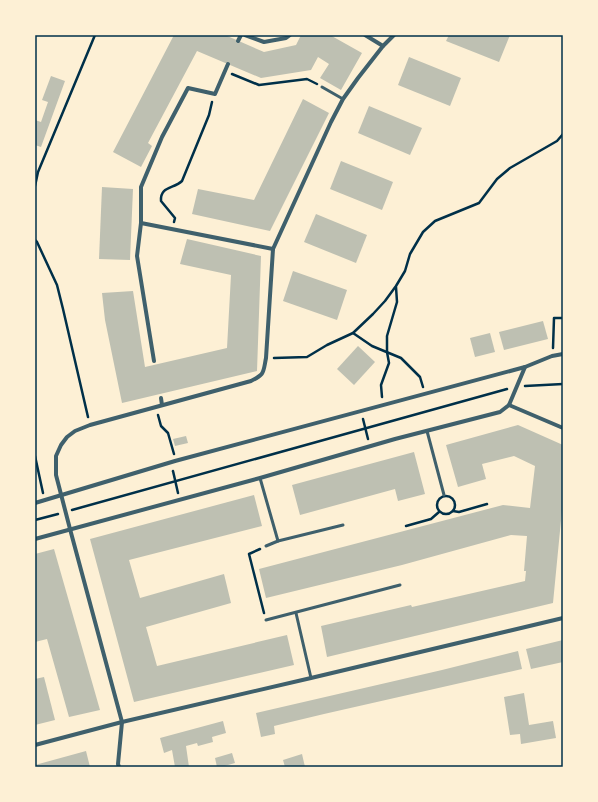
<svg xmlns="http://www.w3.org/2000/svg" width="598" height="802" font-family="'Open Sans',sans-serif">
  <rect width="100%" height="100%" fill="#fdf0d5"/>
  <!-- building -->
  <g fill="#bec0b2">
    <path d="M174,35h51l39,17 32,-7 5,-10h29l32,18 -21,37 -21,-12 9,-14 -11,-7 -7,13 -50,8 -64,-27 -49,92 4,3 -11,21 -28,-15z"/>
    <path d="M449,35h61l-11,27 -53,-21z"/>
    <path d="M409,57l52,21 -11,28 -52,-21z"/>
    <path d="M51,76l14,5 -24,66 -6,-2v-25l6,2 7,-20 -6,-2z"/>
    <path d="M303,99l26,14 -59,118 -78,-17 6,-25 56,11z"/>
    <path d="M369,106l53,22 -12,27 -52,-22z"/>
    <path d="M341,161l52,21 -11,28 -52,-21z"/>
    <path d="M102,187l31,2 -3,71 -31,-1z"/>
    <path d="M316,214l51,21 -11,28 -52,-21z"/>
    <path d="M187,239l74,17 -4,115 -135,32 -17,-83 -3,-27 31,-2 12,76 82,-19 4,-73 -51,-11z"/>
    <path d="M293,271l54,19 -10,30 -54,-19z"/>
    <path d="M543,321l5,18 -44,11 -5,-18z"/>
    <path d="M490,333l5,19 -20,5 -5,-19z"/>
    <path d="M358,346l17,16 -21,23 -17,-16z"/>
    <path d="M518,425l45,20v55l-10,103 -226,54 -6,-31 90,-21 1,2 113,-26 1,-10h-2l3,-35 -16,-1 -109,30 -136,33 -7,-29 244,-64 27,3 5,-42 -21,-10 -32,8 4,15 -28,8 -12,-42z"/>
    <path d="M186,436l2,7 -13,3 -2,-7z"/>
    <path d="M414,452l11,42 -27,7 -3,-12 -95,26 -8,-30z"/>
    <path d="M254,495l8,31 -133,34 11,38 84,-24 7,29 -85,24 11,39 130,-31 7,30 -160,37 -44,-163z"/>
    <path d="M54,549l46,161 -31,7 -22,-78 -12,3v-88z"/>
    <path d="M563,640v22l-32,7 -5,-20z"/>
    <path d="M518,651l4,18 -198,45 -50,12 1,8 -14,3 -5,-24 186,-43z"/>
    <path d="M44,677l11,43 -20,5v-46z"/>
    <path d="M524,693l5,32 24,-4 3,17 -35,6 -1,-10 -10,1 -6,-38z"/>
    <path d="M223,721l3,12 -14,4 1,5 -15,4 -1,-3 -11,3 3,21h-14l-3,-17 -8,3 -4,-15z"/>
    <path d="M86,751l4,16h-55v-2z"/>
    <path d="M232,753l3,10 -14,4h-4l-2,-9z"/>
    <path d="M302,754l3,13h-20l-2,-7z"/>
  </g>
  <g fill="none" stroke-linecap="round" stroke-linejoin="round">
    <!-- path -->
    <g stroke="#003049" stroke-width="2.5">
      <path d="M232,74l27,11 48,-6 10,5"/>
      <path d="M35,186l3,-14 57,-137"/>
      <path d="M174,222l1,-4 -14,-17c-1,-15 13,-12 21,-20l27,-66 3,-13"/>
      <path d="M35,240l2,2 20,43 6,24 25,108"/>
      <path d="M353,333l19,13 29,12 19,19 3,10"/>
      <path d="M553,348l1,-30h9"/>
      <path d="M274,358l33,-1 20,-12 26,-12 20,-19 12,-13 11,-15 9,-15 5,-17 13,-22 12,-11 44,-18 18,-24 13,-11 47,-27 6,-7"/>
      <path d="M525,386l38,-2"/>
      <path d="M382,397l-1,-12 8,-22 -2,-11v-16l10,-34 -1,-15"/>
      <path d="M158,415l3,11 7,7 6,21"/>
      <path d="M363,419l5,20"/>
      <path d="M35,456l8,37"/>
      <path d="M173,471l5,22"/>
      <circle cx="446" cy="505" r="9"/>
      <path d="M72,510c145,-41 290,-80 435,-121"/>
      <path d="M453,511l6,1 28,-8"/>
      <path d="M35,520l23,-6"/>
      <path d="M406,526l25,-7 8,-7"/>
      <path d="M260,549l-11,5 15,59"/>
    </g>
    <!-- service -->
    <g stroke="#3f606c" stroke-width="3">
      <path d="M322,87l21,12"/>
      <path d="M427,431l17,64"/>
      <path d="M260,478l18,63"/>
      <path d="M266,546l12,-5 65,-16"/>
      <path d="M296,613l15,65"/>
      <path d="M266,620l134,-35"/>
    </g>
    <!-- minor -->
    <g stroke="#3f606c" stroke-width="4">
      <path d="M245,35l19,7 22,-4 4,-3"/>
      <path d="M365,35l18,11"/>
      <path d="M238,41l3,-6"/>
      <path d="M141,223l132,26"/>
      <path d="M154,361l-17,-105 4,-33v-36l21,-50 26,-49 27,6 13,-30"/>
      <path d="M161,398l1,7"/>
      <path d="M509,405l54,23"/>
      <path d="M35,503l140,-42 350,-94 27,-11 11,-2"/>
      <path d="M35,539l225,-61 135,-39 105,-27 9,-7 16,-38"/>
      <path d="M35,745l87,-23 189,-44 252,-60"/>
      <path d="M119,767l-1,-3 4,-42 -52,-193 -14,-54v-19l5,-11 6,-8 8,-6 15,-6 161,-44c14,-7 12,-8 15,-23l7,-109 58,-127 12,-23 15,-21 25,-32 11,-11"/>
    </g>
  </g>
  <!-- border -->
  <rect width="598" height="802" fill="none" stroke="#fdf0d5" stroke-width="72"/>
  <rect x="36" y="36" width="526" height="730" fill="none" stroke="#003049" stroke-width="1.5"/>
</svg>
